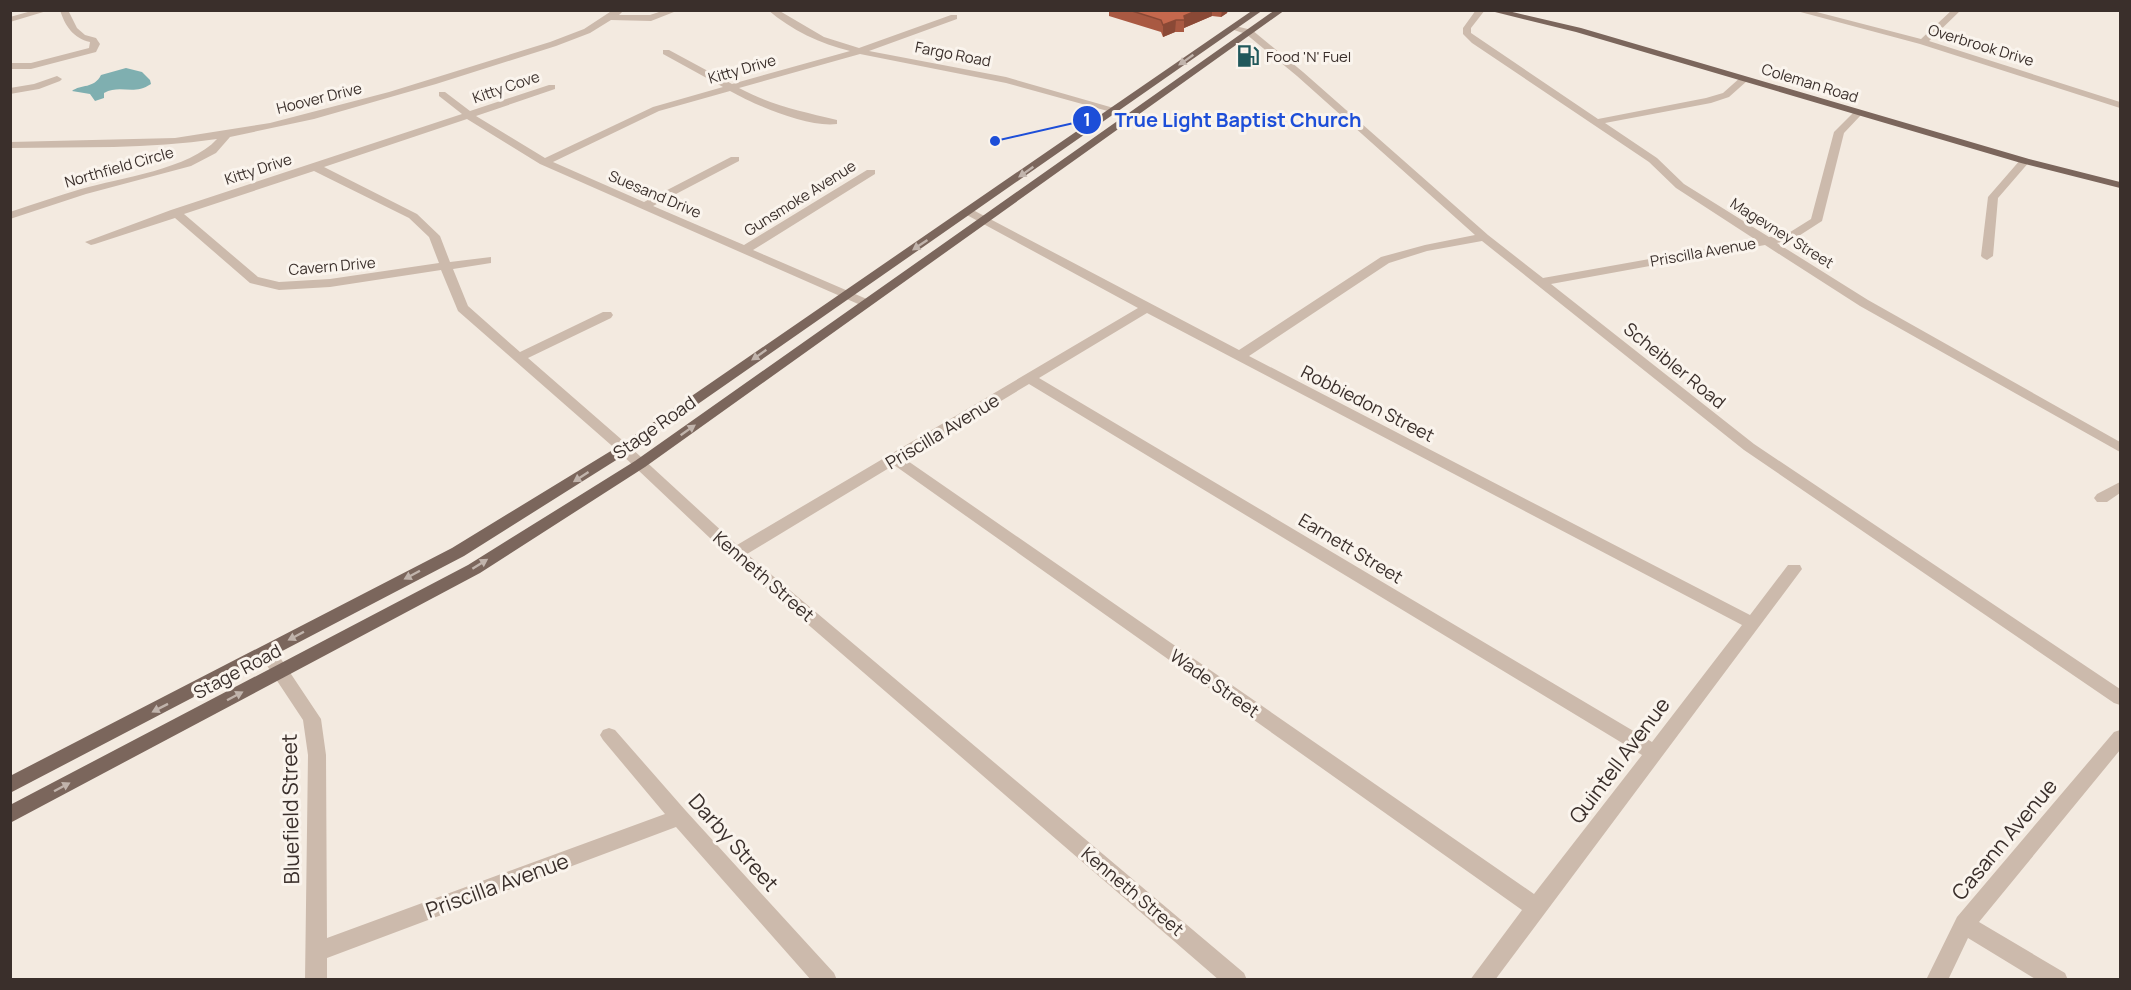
<svg xmlns="http://www.w3.org/2000/svg" width="2131" height="990" font-family="Manrope,sans-serif">
  <rect width="100%" height="100%" fill="#f3eae0"/>
  <!-- water -->
  <path fill="#7fafb0" d="M126,68l16,4 8,8 1,4c-18,12 -30,0 -47,9v5l-9,3 -5,-7 -18,-3c9,-7 22,-2 29,-16z"/>
  <g fill="none" stroke-linecap="round" stroke-linejoin="round">
    <!-- minor -->
    <g fill="#ccbaac" fill-rule="evenodd">
      <path d="M35,10h15l-40,12v-5z"/>
      <path d="M60,10h8l9,18 8,7 11,3 4,6 -4,8 -65,17h-21v-6h21l58,-15 1,-6c-17,-4 -25,-16 -30,-32z"/>
      <path d="M613,10h11l-5,5h31l15,-5h14l-28,11 -40,-1 -21,13 -34,13 -120,38 -122,35 -84,18 -14,16 -25,13 -105,28 -76,25v-7c24,-8 47,-16 71,-23 39,-11 109,-20 136,-50 -68,10 -138,8 -207,9v-6l165,-4 95,-15 119,-31 161,-50 34,-13z"/>
      <path d="M768,10h10l46,27 35,11 92,-33h6v4l-88,32 137,26 132,38 -5,3 -127,-35 -146,-29 -121,34c34,18 61,23 98,32v4c-29,4 -82,-19 -107,-33l-71,20 -106,51 91,40 87,-45h8v4l-86,45 91,39 123,-75h8v4l-122,76 116,50 2,3 -2,3 -4,1 -325,-143 -73,-45 -143,48 93,47 23,22 10,26 41,-5v6l-38,6 15,37 52,46 83,-40h8l2,3 -2,3 -83,40 101,88 108,99 401,-237 -173,-94v-4h8l266,140 142,-93 44,-12 50,-10 -178,-159 -51,-42 -15,-5v-4l21,5 51,42 185,163 55,43 213,-38 -80,-52 -27,-26 -177,-119 -9,-9v-6l13,-18h9l-14,18v5l127,86 108,-21 17,-5 18,-16h6v4l-18,16 -18,6 -106,20 52,35 27,26 85,53 18,-3 24,-15 23,-87 21,-21h6v4l-17,18 -22,88 -28,18 -17,4 91,57 252,142v10l-260,-146 -95,-61 -214,39 203,160 366,245v16l-6,-2 -370,-253 -262,-209 -55,10 -38,12 -140,93 501,259 38,-50h12l2,4 -307,411h-25l52,-70 -628,-445 -147,89 497,419 3,7h-28l-489,-423 -111,-105 -161,-141 -17,-41 -111,17 -51,3 -29,-7 -75,-65 -80,26 -4,1 -6,-3 86,-32 291,-96 -23,-18v-4h6l25,19 79,-26h6v4l-79,27 69,42 108,-51 70,-20 -60,-33v-4h6l63,34 118,-33c-29,-7 -59,-21 -82,-41zM314,171l95,47 20,19 10,26 -109,16 -51,3 -21,-5 -74,-63zM1147,313l595,312 -90,117 -613,-364zM1029,384l613,371 -108,139 -629,-435z"/>
      <path d="M1793,10h16l112,29 31,-29h9l-32,31 191,61v6l-200,-64z"/>
      <path d="M57,76l5,3 -2,2 -21,8 -29,5v-6l24,-4z"/>
      <path d="M2025,158l5,3 -32,37 -5,58 -6,4 -4,-2 -2,-2 7,-59 33,-38z"/>
      <path d="M2120,482v11l-13,9h-10l-3,-4 3,-4z"/>
      <path d="M267,645l6,2 48,72 5,36 1,183 338,-124 -62,-74 -3,-5 3,-5 6,-2 6,2 71,81 148,162 3,7h-26l-135,-153 -349,131v22h-22l3,-225 -5,-35 -45,-68 3,-5z"/>
      <path d="M2120,730v20l-141,172 86,51 3,7h-31l-69,-42 -20,42h-22l31,-63 157,-185z"/>
    </g>
    <!-- major -->
    <g fill="#7b665c" fill-rule="evenodd">
      <path d="M1253,10h10l-634,442 -165,104 -454,237v-17l442,-228 167,-102z"/>
      <path d="M1275,10h10l-640,457 -165,106 -470,250v-18l458,-240 167,-104z"/>
      <path d="M1487,10h17l77,18 448,131 91,23v6l-99,-25 -445,-131z"/>
    </g>
  </g>
  <!-- wall -->
  <path fill="#a95942" d="M1109,10h119l-1,3 -6,4 -9,-1 -28,12v4h-9l-12,5 -2,-5 -52,-16z"/>
  <!-- shaded-wall -->
  <g fill="#8a4936">
    <path d="M1198,10h14v6l-28,12v-12z"/>
    <path d="M1222,10h6l-1,3 -6,4z"/>
    <path d="M1176,20l-1,12 -12,5v-12z"/>
  </g>
  <!-- building -->
  <path fill="#c5684d" stroke="#8a4936" stroke-width="1.5" d="M1129,10h69l-14,6 1,4h-9l-13,5 -2,-5z"/>
  <!-- one-way arrows -->
  <defs><path id="oneway-solid" d="M-6-.8H1V-3.2L6.5 0L1 3.2V.8H-6Z" transform="scale(1.5)"/></defs>
  <g fill="#c1b4ac">
    <use href="#oneway-solid" transform="translate(1186 60) rotate(145)"/>
    <use href="#oneway-solid" transform="translate(1026 172) rotate(145)"/>
    <use href="#oneway-solid" transform="translate(920 245) rotate(146)"/>
    <use href="#oneway-solid" transform="translate(759 355) rotate(145)"/>
    <use href="#oneway-solid" transform="translate(688 430) rotate(-35)"/>
    <use href="#oneway-solid" transform="translate(581 477) rotate(147)"/>
    <use href="#oneway-solid" transform="translate(480 564) rotate(-32)"/>
    <use href="#oneway-solid" transform="translate(412 575) rotate(152)"/>
    <use href="#oneway-solid" transform="translate(296 636) rotate(152)"/>
    <use href="#oneway-solid" transform="translate(235 696) rotate(-28)"/>
    <use href="#oneway-solid" transform="translate(160 708) rotate(153)"/>
    <use href="#oneway-solid" transform="translate(62 787) rotate(-28)"/>
  </g>
  <!-- icons -->
  <defs>
    <g id="fuel-bare" transform="scale(1.8)"><path d="M-5.5-6h7V0h2V4h1.3V-2.5L3-4.5l.8-.8L6-3V5H2.5V1h-1V6h-7ZM-4.2-4.7v3.2H.2V-4.7Z" fill="#20585b" stroke="#faf4ed" stroke-width="2.5" paint-order="stroke"/></g>
  </defs>
  <g fill-rule="evenodd">
    <use href="#fuel-bare" x="1248" y="56"/>
  </g>
  <g text-anchor="middle" dominant-baseline="central" stroke-width="6" stroke-linejoin="round" paint-order="stroke">
    <!-- far-street labels -->
    <g font-size="15" fill="#3a2f2b" stroke="#faf4ed">
      <text transform="translate(1981 45) rotate(17)">Overbrook Drive</text>
      <text transform="translate(953 54) rotate(11)">Fargo Road</text>
      <text transform="translate(742 69) rotate(-16)">Kitty Drive</text>
      <text transform="translate(1810 83) rotate(17)">Coleman Road</text>
      <text transform="translate(506 87) rotate(-19)">Kitty Cove</text>
      <text transform="translate(319 98) rotate(-14)">Hoover Drive</text>
      <text transform="translate(119 167) rotate(-16)">Northfield Circle</text>
      <text transform="translate(258 169) rotate(-18)">Kitty Drive</text>
      <text transform="translate(655 194) rotate(23)">Suesand Drive</text>
      <text transform="translate(800 198) rotate(-32)">Gunsmoke Avenue</text>
      <text transform="translate(1782 233) rotate(32)">Magevney Street</text>
      <text transform="translate(1703 252) rotate(-10)">Priscilla Avenue</text>
      <text transform="translate(332 266) rotate(-5)">Cavern Drive</text>
    </g>
    <!-- far-poi labels -->
    <g font-size="15" fill="#3a2f2b" stroke="#faf4ed" text-anchor="start">
      <text x="1266" y="56">Food 'N' Fuel</text>
    </g>
    <!-- street labels -->
    <g font-size="18" fill="#3a2f2b" stroke="#faf4ed">
      <text transform="translate(1675 365) rotate(39)">Scheibler Road</text>
      <text transform="translate(1368 403) rotate(27)">Robbiedon Street</text>
      <text transform="translate(654 427) rotate(-35)">Stage Road</text>
      <text transform="translate(942 431) rotate(-31)">Priscilla Avenue</text>
      <text transform="translate(1351 548) rotate(31)">Earnett Street</text>
      <text transform="translate(764 576) rotate(41)">Kenneth Street</text>
      <text transform="translate(237 671) rotate(-28)">Stage Road</text>
      <text transform="translate(1215 683) rotate(35)">Wade Street</text>
      <text transform="translate(1133 891) rotate(40)">Kenneth Street</text>
    </g>
    <!-- near-street labels -->
    <g font-size="21" fill="#3a2f2b" stroke="#faf4ed">
      <text transform="translate(1619 760) rotate(-53)">Quintell Avenue</text>
      <text transform="translate(290 809) rotate(-91)">Bluefield Street</text>
      <text transform="translate(2004 839) rotate(-50)">Casann Avenue</text>
      <text transform="translate(734 842) rotate(48)">Darby Street</text>
      <text transform="translate(497 885) rotate(-20)">Priscilla Avenue</text>
    </g>
  </g>
  <!-- callouts -->
  <path fill="none" stroke="#1d4ed8" stroke-width="2" d="M995 141L1087 120"/>
  <g fill="#1d4ed8" stroke="#faf4ed" stroke-width="2">
    <circle cx="995" cy="141" r="6"/>
    <circle cx="1087" cy="120" r="15"/>
  </g>
  <g font-size="18" text-anchor="middle" font-weight="bold" fill="#fff">
    <text x="1087" y="126">1</text>
  </g>
  <g font-size="20" text-anchor="middle" font-weight="bold" fill="#1d4ed8" stroke="#faf4ed" stroke-width="6" stroke-linejoin="round" paint-order="stroke">
    <text x="1238" y="127">True Light Baptist Church</text>
  </g>
  <!-- border -->
  <rect width="2131" height="990" fill="none" stroke="#3a2f2b" stroke-width="24"/>
</svg>
